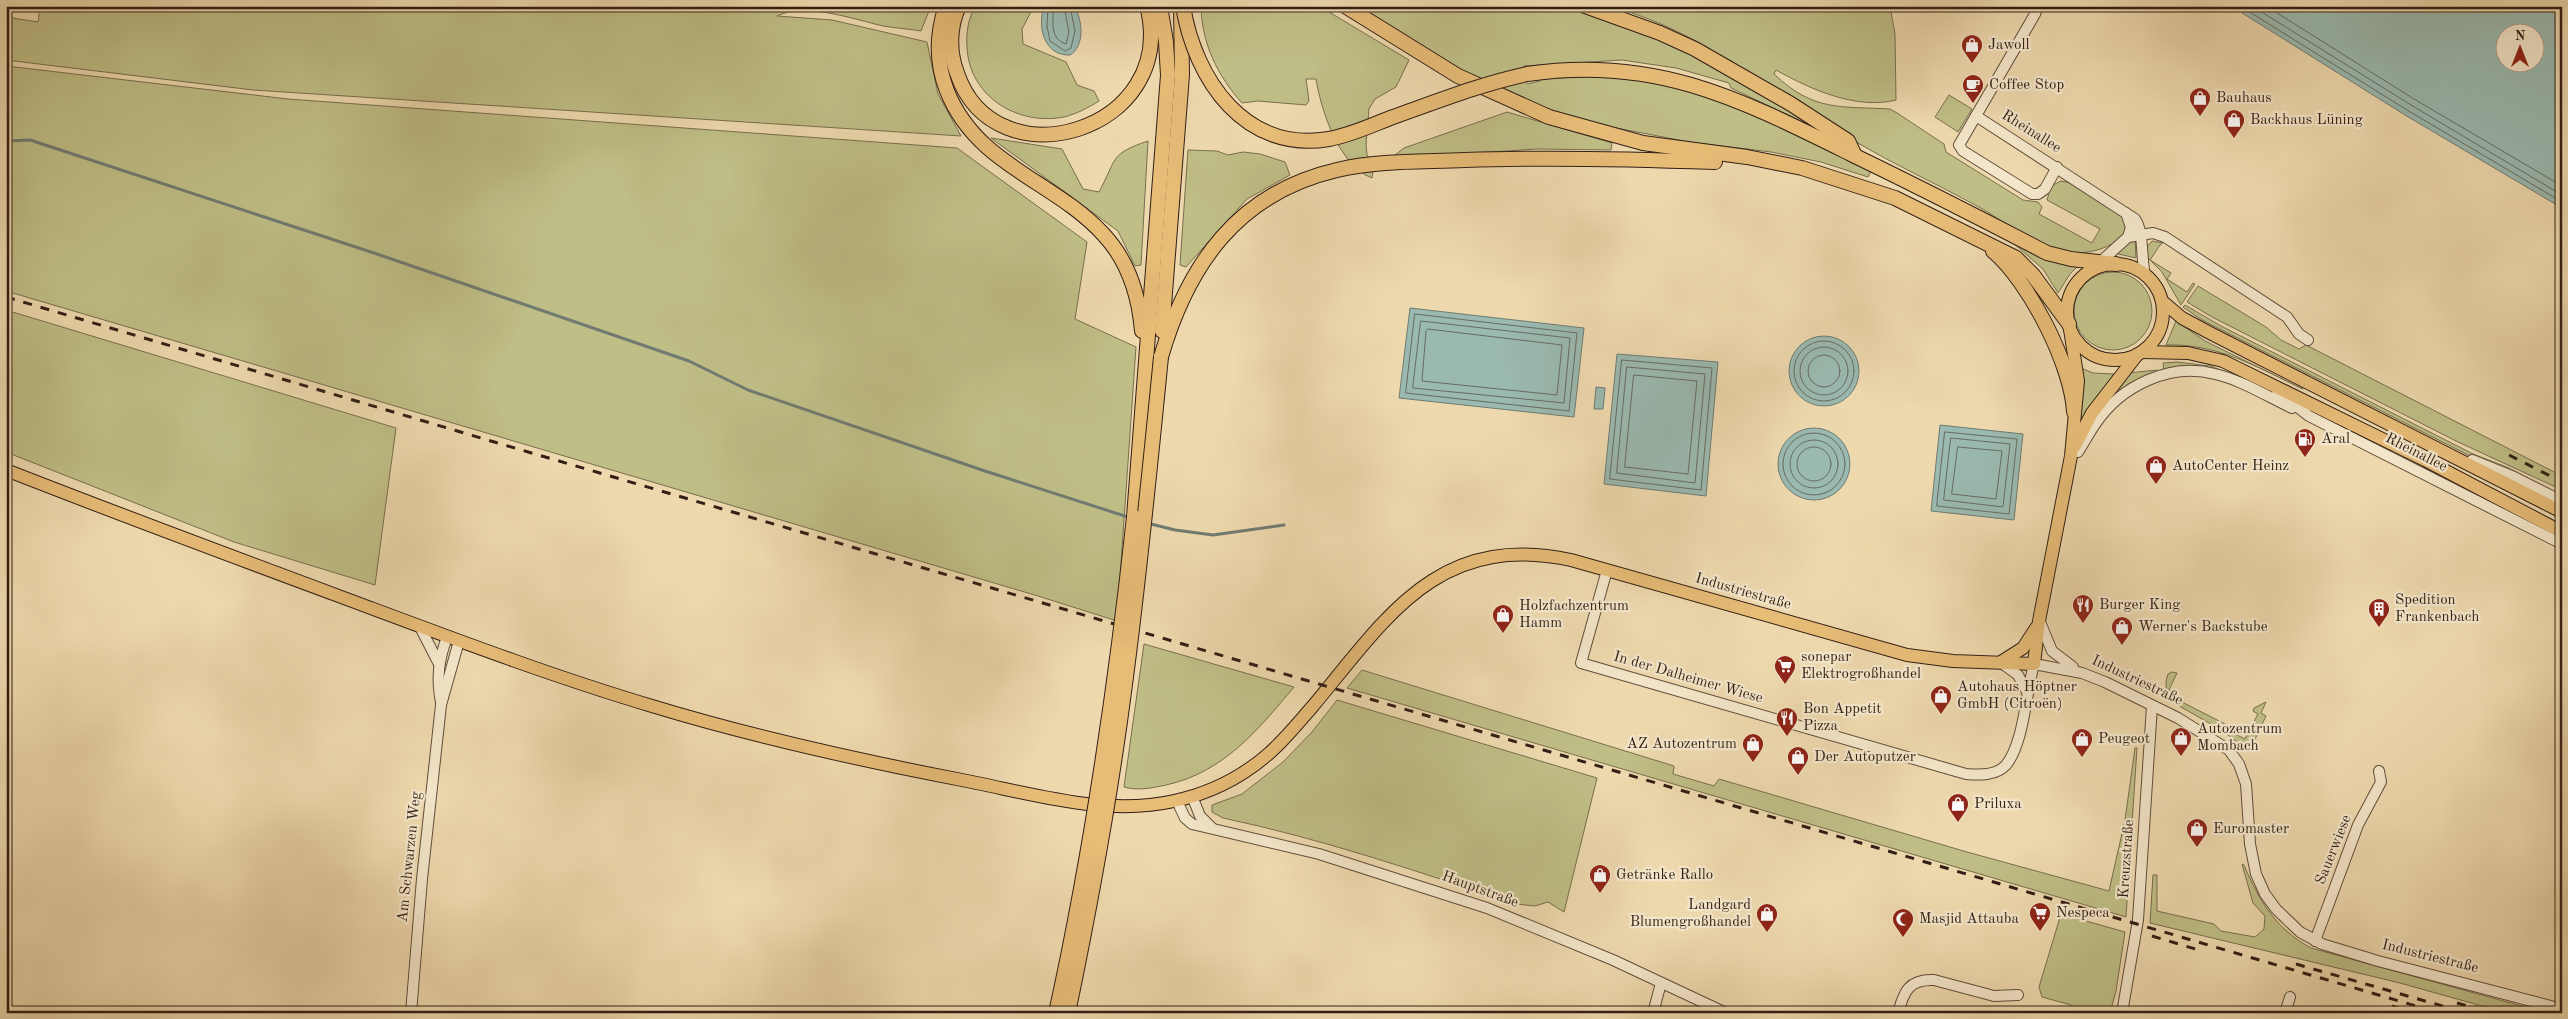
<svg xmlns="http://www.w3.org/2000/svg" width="2568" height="1019" font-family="'Old Standard TT',serif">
  <rect width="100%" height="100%" fill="#eed9ae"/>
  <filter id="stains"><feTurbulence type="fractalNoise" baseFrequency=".004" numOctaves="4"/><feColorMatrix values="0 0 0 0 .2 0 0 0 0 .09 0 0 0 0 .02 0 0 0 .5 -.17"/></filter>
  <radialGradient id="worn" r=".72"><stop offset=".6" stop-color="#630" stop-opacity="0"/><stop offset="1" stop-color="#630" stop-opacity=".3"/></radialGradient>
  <!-- green -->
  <g fill="#bfbe86" stroke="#786e4e">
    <path d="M40,6h891l-10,25c-12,-2 -26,-3 -38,-5 -30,-7 -78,-24 -106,-10l55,4 95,22 11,52 23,42 -708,-46 -247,-30v-43l32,5z"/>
    <path d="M976,6h58l-12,23 1,15 43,18 11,23 17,6 5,10c-11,7 -23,13 -35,16 -47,9 -95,-21 -97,-70 -1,-13 1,-30 9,-41z"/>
    <path d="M1201,6h84l4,5 6,-5h24l90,54 -13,27 -21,12 -6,10 -3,35 1,11 7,10 -2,13c-33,-12 -51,-68 -56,-99h-10l3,22 -3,4 -48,-4 -16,2c-25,-28 -40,-59 -41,-97z"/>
    <path d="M1356,6h215l80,29 68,32 107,66 -95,-45 -2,-5 -53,-15 -54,-8 -98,6 -1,4 4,14 13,-3v-2l59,-3 57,4 43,11 52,21 120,59 -3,6 -47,-15 -50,-10 -82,-10 -104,-20 -80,-29 -36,-17z"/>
    <path d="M1605,6h285l5,28 1,66c-40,10 -86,-11 -120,-30l-2,4c40,38 66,32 116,35l7,4 47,31 2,8 77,48 15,2 4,5 -3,7 53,29 8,-14 -53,-29 4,-14 10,-5 10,2 50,32c5,7 8,13 2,20 -14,16 -43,21 -63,16 -31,-8 -57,-31 -83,-45 -40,-22 -82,-41 -121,-64 -27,-17 -54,-33 -81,-50 -10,-6 -23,-11 -32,-19 -27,-26 -100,-61 -138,-67z"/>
    <path d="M6,66l282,33 669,49 130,94 -12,77 61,28 -19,274 -79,-25 -1032,-305z"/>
    <path d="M1949,95l23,14 -14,23 -23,-15z"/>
    <path d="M1507,112l105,31 -1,7 -75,-1 -146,10 14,-11z"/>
    <path d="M991,138l71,11 21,40 16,3c18,-33 10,-38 49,-51l-7,124 -6,1 -17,-35z"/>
    <path d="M1188,150l29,1 11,4 15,-3 17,2 25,8 5,13 -43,24 -61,68 -6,-2z"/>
    <path d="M2135,238l1,20 -22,-5z"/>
    <path d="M2152,241l11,2 -3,2 -10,15 21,13 -4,6 20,13 6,-9 2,1 -14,21 -19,-33 -15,-15 -1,-9z"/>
    <path d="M2012,242l39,19 27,5 -8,8 -12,19 -15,-24z"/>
    <circle cx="2113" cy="311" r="39"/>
    <path d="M2198,286l68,41 15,13 18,9 7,-4 256,131v14l-106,-49 -244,-124 -25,-15z"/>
    <path d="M2185,305l36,21 252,128 36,14 28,15 -65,-26 -270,-137 -19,-13z"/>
    <path d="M6,310l390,118 -21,157 -141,-43 -228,-90z"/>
    <path d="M2176,321l29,20 98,48c-44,-21 -86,-46 -137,-44z"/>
    <path d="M2177,362l33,4 27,10 -73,-5 -1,-8z"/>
    <path d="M2081,368l12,5 21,1 -35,51z"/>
    <path d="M2157,370l1,3 -52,30 22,-30z"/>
    <path d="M2375,441l116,59 43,26z"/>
    <path d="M1144,644l150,43c-37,44 -70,85 -128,98 -14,3 -28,6 -42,2z"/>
    <path d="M1362,670l312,96 -1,8 41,12 5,-7 248,73 142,39 16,-71 10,-72h2l-11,169 -779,-229z"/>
    <path d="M2172,672l5,1 -8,17 5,3 -2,4 57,29 -2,4 18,9 13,-25 -5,-3 1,-3 12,-6 -5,11 5,3 -17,36 -26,-21 -49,-28c-8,-9 -10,-18 -6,-29z"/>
    <path d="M1337,700l260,78 -33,134 -16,-10 -13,4 -19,-2c-97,-32 -193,-65 -293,-86l-11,-6v-7l30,-11 41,-32 29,-30z"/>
    <path d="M2242,864l2,1c15,36 32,64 67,83l236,65h-40l-107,-30 -250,-60 3,-48h4v36l57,13 7,7 34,6 9,-8 1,-13 -12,-13z"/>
    <path d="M2061,914l64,18 -9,59 -6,22h-41l2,-8 -29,-8 -3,-10z"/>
  </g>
  <!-- water -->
  <g fill="#9ab9b0" stroke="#707b72" fill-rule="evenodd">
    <path d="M1044,6h30c9,14 11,40 -4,49 -26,1 -33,-28 -26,-49z"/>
    <path d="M2231,6h304l27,7v195l-157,-93zM2536,32v30h-30v-30z"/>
    <path d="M1410,308l174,20 -10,89 -175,-19z"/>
    <circle cx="1824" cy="371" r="35"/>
    <path d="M1617,354l101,8 -12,134 -102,-12z"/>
    <path d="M1596,387l9,1 -2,21h-9z"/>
    <path d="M1940,425l83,9 -9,86 -83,-9z"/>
    <circle cx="1814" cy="464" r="36"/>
  </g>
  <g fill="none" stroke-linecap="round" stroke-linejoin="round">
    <!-- shore -->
    <g stroke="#666c62" stroke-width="1">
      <path d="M1048,6l-1,20 3,15 15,10 6,-3 4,-17 -5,-25"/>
      <path d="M1054,6c-1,14 -5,33 12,38l3,-12 -5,-26"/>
      <path d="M2240,6l167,104 155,92"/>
      <path d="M2252,6l159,99 151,90"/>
      <path d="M2266,6l148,93 148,87"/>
      <path d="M1415,314l162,19 -8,78 -163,-18z"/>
      <path d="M1421,321l149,17 -6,65 -151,-15z"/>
      <path d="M1428,329l134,16 -5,50 -135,-14 4,-50z"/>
      <circle cx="1824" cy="371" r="30"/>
      <circle cx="1824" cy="371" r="24"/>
      <circle cx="1824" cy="371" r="16"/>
      <path d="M1622,360l90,8 -11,122 -91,-11z"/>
      <path d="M1627,367l78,7 -10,109 -78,-10z"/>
      <path d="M1634,375l63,6 -9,93 -63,-7z"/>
      <path d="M1945,432l72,7 -8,75 -72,-8z"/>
      <circle cx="1814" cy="464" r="31"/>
      <path d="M1951,438l59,6 -7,63 -59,-7z"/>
      <circle cx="1814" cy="464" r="24"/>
      <path d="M1958,447l44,4 -6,48 -44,-5z"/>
      <circle cx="1814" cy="464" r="17"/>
    </g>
    <!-- stream -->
    <g stroke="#707b72" stroke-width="3">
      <path d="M6,141l24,-1 347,114 312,107 59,29 237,81 146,47"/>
      <path d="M1147,523l28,7 38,5 71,-10"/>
    </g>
    <!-- minor casing -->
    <g stroke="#604d3b" stroke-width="12">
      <g id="minor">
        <path d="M2030,6l6,5 -1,3 -76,131 4,6 69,43h6l7,-5 12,-22"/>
        <path d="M1976,116l159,103c9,12 6,40 10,56"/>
        <path d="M2128,237l25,-4 12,4 122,80 12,17 9,6"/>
        <path d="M2088,273l40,-36 3,-10 -5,-14"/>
        <path d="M2277,391l32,25 253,128"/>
        <path d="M2078,452c6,-9 11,-19 18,-29 25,-37 74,-61 119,-49 26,6 52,22 77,34"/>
        <path d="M2472,460l42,17 48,24"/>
        <path d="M1607,570l-26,93 385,111c13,1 30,2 40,-9 18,-22 20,-73 28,-101l48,9 23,9 73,36 51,32 10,14 7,20 4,60 6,30 9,20 11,15 24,23 22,12 56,17 184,48"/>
        <path d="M2040,622l12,29 21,16"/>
        <path d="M420,627l19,37"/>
        <path d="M2000,662l18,13 9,17"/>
        <path d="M441,702c-5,-24 -2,-43 6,-65"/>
        <path d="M1192,796l8,20 12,12"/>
        <path d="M1177,801l8,17 7,6 127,30 168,54 126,52 113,53"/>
        <path d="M2315,941l43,-116 23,-43 -2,-11"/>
        <path d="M411,1013l11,-134 19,-174 18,-64"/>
        <path d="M1653,1013l8,-30"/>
        <path d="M1898,1013c6,-22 11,-34 36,-33l60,16 24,-1"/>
        <path d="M2122,1013l16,-93 14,-214"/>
        <path d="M2285,1013l5,-16"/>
      </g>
    </g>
    <!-- major casing -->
    <g stroke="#311e15" stroke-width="14">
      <g id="major">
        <circle cx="2115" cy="312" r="48"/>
        <path d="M2162,301l20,17 28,15 352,179"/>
        <path d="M2142,352l46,1 35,8 202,99 137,72"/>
        <path d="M2075,446l17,-33 45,-58"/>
        <path d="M6,470c112,44 225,86 338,128 102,38 204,77 308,108 102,31 206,54 310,74 68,13 143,37 212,21 33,-7 66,-23 92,-45 17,-14 32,-33 47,-50 74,-89 125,-174 258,-146l336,95 46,6 81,3 5,-43 32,-165 7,-75 -8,-52"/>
        <path d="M2001,662l22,-14 13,-20"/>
      </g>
    </g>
    <!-- highway casing -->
    <g stroke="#311e15" stroke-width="16">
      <g id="highway">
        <path d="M946,6c-10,29 -10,57 1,85 30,75 107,89 157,144 25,27 35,61 38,96"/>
        <path d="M959,6c-10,21 -10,46 -2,67 38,113 223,58 190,-67"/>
        <path d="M1345,6l113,70 91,41 94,26 104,14 55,11 93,30 121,60 17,17 36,49"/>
        <path d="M1585,6l75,27 35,16 96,55 57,37 7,15"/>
        <path d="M1527,74c128,-19 213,25 324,80 66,32 131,65 196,99l24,6 45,5"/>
        <path d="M1993,251c36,30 79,115 81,161"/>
        <path d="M1162,331l20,-256 -1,-69"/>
        <path d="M1161,357c27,-93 77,-164 176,-187 42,-10 86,-8 128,-10 84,-3 167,-1 250,2"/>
        <path d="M1134,517l34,-442 -2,-33 -6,-36"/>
      </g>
    </g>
    <!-- minor -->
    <use href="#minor" stroke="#f4e6ca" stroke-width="10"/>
    <!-- major -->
    <use href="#major" stroke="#e7bc77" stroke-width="12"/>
    <!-- highway -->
    <use href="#highway" stroke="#e7bc77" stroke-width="14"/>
    <!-- rail -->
    <g stroke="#311e15" stroke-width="3" stroke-dasharray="9 9" stroke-linecap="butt">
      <path d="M6,297l495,147 1939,569"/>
      <path d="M2509,455l53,27"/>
      <path d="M2152,936l50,15"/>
      <path d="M2296,964l171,49"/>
      <path d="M2457,1003l36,10"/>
      <path d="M2392,1006l21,7"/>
    </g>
    <!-- highway-bridge casing -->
    <g stroke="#311e15" stroke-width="16" stroke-linecap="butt">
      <g id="highway-bridge">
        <path d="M1183,6c12,74 62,147 146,133 22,-4 43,-14 64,-22 45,-16 88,-33 134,-43"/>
        <path d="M1056,1013c36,-164 60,-329 78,-496"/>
        <path d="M1068,1013c22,-106 42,-213 56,-321 15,-111 26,-223 37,-335"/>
      </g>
    </g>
    <!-- highway-bridge -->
    <use href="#highway-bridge" stroke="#e7bc77" stroke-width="14"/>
  </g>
  <!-- icons -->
  <defs>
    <g id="shop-pin" transform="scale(1.125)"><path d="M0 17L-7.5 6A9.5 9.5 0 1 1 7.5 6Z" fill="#8f2418" stroke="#f4e6ca"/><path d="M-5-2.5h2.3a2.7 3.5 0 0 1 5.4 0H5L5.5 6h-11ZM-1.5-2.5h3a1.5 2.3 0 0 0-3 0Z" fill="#fff"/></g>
    <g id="cafe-pin" transform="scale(1.125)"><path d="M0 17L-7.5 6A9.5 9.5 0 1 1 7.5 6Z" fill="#8f2418" stroke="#f4e6ca"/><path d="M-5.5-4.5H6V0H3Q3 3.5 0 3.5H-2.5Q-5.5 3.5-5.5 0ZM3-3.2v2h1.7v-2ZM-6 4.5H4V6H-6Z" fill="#fff"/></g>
    <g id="fuel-pin" transform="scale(1.125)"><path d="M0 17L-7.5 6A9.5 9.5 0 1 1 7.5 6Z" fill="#8f2418" stroke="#f4e6ca"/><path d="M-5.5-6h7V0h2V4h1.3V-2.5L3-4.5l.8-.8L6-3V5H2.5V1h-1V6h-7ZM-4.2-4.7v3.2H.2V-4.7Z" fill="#fff"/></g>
    <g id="restaurant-pin" transform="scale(1.125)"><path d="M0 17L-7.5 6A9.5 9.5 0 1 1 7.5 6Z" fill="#8f2418" stroke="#f4e6ca"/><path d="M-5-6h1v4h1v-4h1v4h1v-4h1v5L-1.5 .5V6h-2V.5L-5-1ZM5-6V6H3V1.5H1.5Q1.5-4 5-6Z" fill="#fff"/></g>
    <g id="building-pin" transform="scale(1.125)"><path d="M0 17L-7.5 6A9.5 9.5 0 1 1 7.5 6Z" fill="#8f2418" stroke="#f4e6ca"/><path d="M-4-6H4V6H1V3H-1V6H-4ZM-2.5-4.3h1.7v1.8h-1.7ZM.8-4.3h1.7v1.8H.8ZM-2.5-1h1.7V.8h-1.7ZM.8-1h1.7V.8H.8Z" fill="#fff"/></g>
    <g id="supermarket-pin" transform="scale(1.125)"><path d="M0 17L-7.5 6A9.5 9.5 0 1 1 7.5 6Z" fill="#8f2418" stroke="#f4e6ca"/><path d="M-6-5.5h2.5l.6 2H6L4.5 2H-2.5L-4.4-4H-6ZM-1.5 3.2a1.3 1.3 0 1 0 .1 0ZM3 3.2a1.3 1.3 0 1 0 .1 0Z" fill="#fff"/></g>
    <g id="mosque-pin" transform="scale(1.125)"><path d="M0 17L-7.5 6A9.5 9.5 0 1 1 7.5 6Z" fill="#8f2418" stroke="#f4e6ca"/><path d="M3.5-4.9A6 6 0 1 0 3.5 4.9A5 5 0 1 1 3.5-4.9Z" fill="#fff"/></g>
  </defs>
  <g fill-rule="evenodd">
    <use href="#shop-pin" x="1972" y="45"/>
    <use href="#cafe-pin" x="1973" y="85"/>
    <use href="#shop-pin" x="2200" y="98"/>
    <use href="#shop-pin" x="2234" y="120"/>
    <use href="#fuel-pin" x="2305" y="439"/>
    <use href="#shop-pin" x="2156" y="466"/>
    <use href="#restaurant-pin" x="2083" y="605"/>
    <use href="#building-pin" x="2379" y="609"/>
    <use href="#shop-pin" x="1503" y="615"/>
    <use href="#shop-pin" x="2122" y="627"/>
    <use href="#supermarket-pin" x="1785" y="666"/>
    <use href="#shop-pin" x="1941" y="696"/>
    <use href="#restaurant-pin" x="1787" y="718"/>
    <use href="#shop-pin" x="2181" y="738"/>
    <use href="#shop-pin" x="2082" y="739"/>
    <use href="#shop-pin" x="1753" y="744"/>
    <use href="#shop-pin" x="1798" y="757"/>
    <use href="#shop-pin" x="1958" y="804"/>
    <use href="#shop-pin" x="2197" y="829"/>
    <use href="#shop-pin" x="1600" y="875"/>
    <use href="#supermarket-pin" x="2040" y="913"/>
    <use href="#shop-pin" x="1767" y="914"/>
    <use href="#mosque-pin" x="1903" y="919"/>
  </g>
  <g text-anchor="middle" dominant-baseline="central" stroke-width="4.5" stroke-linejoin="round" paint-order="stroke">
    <!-- poi labels -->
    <g font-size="15" fill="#311e15" stroke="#f4e6ca" text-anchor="start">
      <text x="1988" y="45">Jawoll</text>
      <text x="1989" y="85">Coffee Stop</text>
      <text x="2216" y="98">Bauhaus</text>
      <text x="2250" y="120">Backhaus Lüning</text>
      <text x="2321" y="439">Aral</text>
      <text x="2172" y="466">AutoCenter Heinz</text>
      <text x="2395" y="600">Spedition<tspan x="2395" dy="17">Frankenbach</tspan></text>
      <text x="2099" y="605">Burger King</text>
      <text x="1519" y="606">Holzfachzentrum<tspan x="1519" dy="17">Hamm</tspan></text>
      <text x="2138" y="627">Werner's Backstube</text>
      <text x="1801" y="657">sonepar<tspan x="1801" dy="17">Elektrogroßhandel</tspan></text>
      <text x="1957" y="687">Autohaus Höptner<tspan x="1957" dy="17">GmbH (Citroën)</tspan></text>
      <text x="1803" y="709">Bon Appetit<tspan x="1803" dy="17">Pizza</tspan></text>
      <text x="2197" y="729">Autozentrum<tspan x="2197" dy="17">Mombach</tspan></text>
      <text x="2098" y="739">Peugeot</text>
      <text x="1737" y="744" text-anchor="end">AZ Autozentrum</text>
      <text x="1814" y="757">Der Autoputzer</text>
      <text x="1974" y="804">Priluxa</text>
      <text x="2213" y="829">Euromaster</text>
      <text x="1616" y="875">Getränke Rallo</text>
      <text x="1751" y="905" text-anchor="end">Landgard<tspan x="1751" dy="17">Blumengroßhandel</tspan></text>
      <text x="2056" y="913">Nespeca</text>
      <text x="1919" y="919">Masjid Attauba</text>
    </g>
    <!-- street labels -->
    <g font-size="15" fill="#311e15" stroke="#f4e6ca">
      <text transform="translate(2031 132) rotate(32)">Rheinallee</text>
      <text transform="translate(2416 453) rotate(27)">Rheinallee</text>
      <text transform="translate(1743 592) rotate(16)">Industriestraße</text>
      <text transform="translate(1688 678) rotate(16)">In der Dalheimer Wiese</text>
      <text transform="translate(2137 681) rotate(25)">Industriestraße</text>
      <text transform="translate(2334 850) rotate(-68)">Sauerwiese</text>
      <text transform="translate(410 857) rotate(-84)">Am Schwarzen Weg</text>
      <text transform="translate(2127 859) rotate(-86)">Kreuzstraße</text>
      <text transform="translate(1480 890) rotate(20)">Hauptstraße</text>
      <text transform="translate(2430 957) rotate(14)">Industriestraße</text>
    </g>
  </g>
  <!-- margin -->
  <rect width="2568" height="1019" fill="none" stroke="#eed9ae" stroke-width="25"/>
  <rect x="8" y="8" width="2553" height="1004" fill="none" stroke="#311e15" stroke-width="2.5"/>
  <rect x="12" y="12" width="2543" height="994" fill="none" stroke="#311e15"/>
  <!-- north arrow -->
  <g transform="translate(2520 48)"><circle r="24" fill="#f4e6ca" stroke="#a69682"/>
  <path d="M0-4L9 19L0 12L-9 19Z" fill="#8f2418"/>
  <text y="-8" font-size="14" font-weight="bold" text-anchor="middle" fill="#311e15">N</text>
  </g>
  <rect width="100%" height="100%" filter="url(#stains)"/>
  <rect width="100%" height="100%" fill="url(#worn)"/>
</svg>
